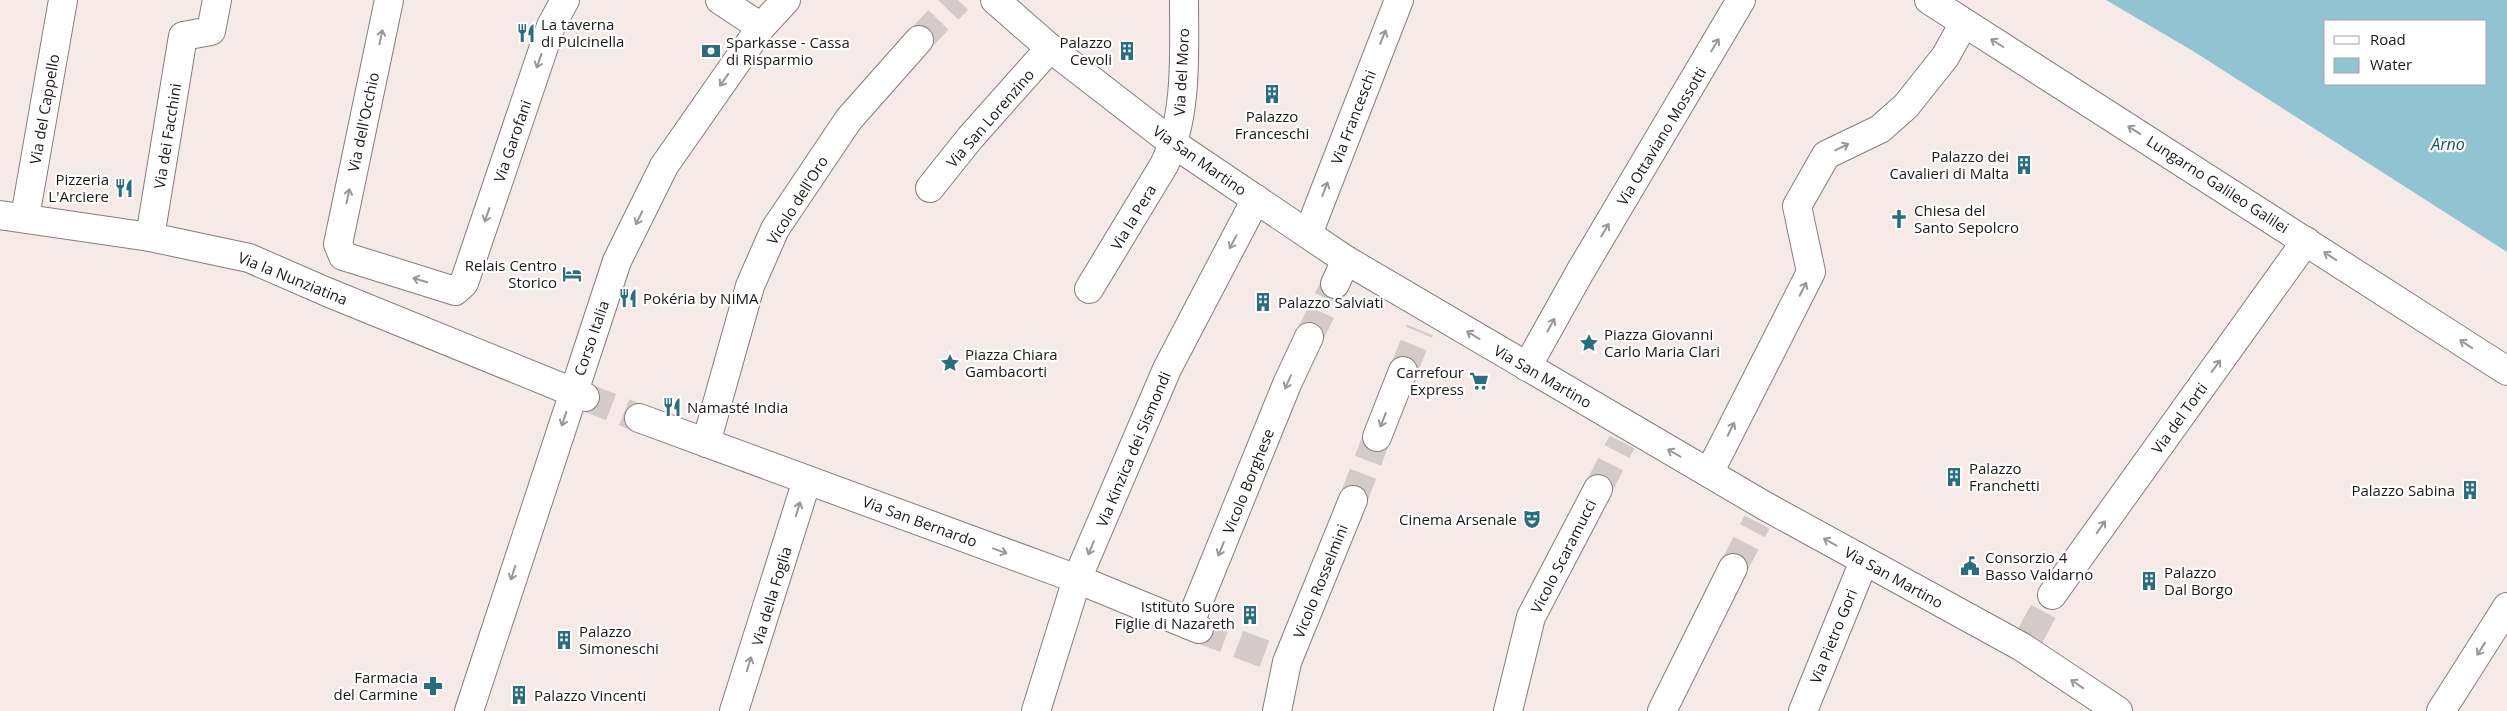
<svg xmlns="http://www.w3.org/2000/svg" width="2507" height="711" font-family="'Open Sans',sans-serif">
  <rect width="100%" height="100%" fill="#f5eae8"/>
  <!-- water -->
  <path fill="#92c3d2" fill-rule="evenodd" d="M2106,0h401v252l-314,-201zM2326,21h160v63h-160z"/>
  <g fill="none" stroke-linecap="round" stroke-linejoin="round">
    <!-- minor-tunnel -->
    <g stroke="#d4cac9" stroke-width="28" stroke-dasharray="28 14" stroke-linecap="butt">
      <path d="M919,40l39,-40"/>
      <path d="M1309,337l26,-53"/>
      <path d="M1403,371l17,-41"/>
      <path d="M585,397l54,21"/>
      <path d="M1598,489l24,-47"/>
      <path d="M1353,500l24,-63"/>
      <path d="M1733,568l24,-46"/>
      <path d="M1199,629l79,30"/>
      <path d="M2030,636l22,-41"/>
    </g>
    <!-- minor casing -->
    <g stroke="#877d7b" stroke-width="30">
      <g id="minor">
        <path d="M389,0l-51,244 5,12 112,35 9,-8 87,-257 14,-26"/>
        <path d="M720,0l41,27"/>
        <path d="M995,0l55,48 124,96 172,116 419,246 257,141 96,64"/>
        <path d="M1929,0l578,371"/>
        <path d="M930,188l40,-50 80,-90"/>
        <path d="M0,215l150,22 99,21 78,34 258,105"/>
        <path d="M25,217l38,-217"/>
        <path d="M1308,234l91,-234"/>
        <path d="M150,237l33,-201 28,-5 6,-31"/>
        <path d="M1335,284l11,-24"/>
        <path d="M1089,289l75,-124c24,-49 20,-112 20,-165"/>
        <path d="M1527,367l53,-95 161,-272"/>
        <path d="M639,418l438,161 122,50"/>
        <path d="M1377,437l26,-66"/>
        <path d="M706,443l44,-157 25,-57 74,-110 70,-79"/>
        <path d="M1709,473l102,-201 -14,-66 29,-51 54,-26 26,-23 39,-49 19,-34"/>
        <path d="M2052,595l254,-354"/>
        <path d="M1189,625l98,-241 22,-47"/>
        <path d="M469,711l148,-450 47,-95 97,-139 25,-27"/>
        <path d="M734,711l73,-231"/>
        <path d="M1036,711l41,-132 90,-210 89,-170"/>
        <path d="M1277,711l10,-49 66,-162"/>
        <path d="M1508,711l23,-94 67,-128"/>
        <path d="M1662,711l71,-143"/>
        <path d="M1803,711l61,-150"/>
        <path d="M2441,711l66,-104"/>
      </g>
    </g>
    <!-- minor -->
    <use href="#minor" stroke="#fff" stroke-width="28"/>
  </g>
  <!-- one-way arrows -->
  <defs><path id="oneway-shaft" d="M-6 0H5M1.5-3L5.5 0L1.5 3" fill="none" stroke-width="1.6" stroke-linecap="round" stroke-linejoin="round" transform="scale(1.25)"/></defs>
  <g stroke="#999797">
    <use href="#oneway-shaft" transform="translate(381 37) rotate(-78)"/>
    <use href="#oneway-shaft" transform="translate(1383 37) rotate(-68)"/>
    <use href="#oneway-shaft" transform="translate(1997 43) rotate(-148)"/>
    <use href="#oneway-shaft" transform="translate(1715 45) rotate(-59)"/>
    <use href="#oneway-shaft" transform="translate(539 61) rotate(109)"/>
    <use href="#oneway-shaft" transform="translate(724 80) rotate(125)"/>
    <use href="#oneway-shaft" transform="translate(2134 130) rotate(-147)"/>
    <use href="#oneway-shaft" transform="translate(1842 147) rotate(-26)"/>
    <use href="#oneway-shaft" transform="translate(1325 189) rotate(-69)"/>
    <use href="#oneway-shaft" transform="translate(348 196) rotate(-78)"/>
    <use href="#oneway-shaft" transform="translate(487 215) rotate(109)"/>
    <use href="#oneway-shaft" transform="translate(639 218) rotate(116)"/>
    <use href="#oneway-shaft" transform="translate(1605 230) rotate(-59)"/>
    <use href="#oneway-shaft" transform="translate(1233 242) rotate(118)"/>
    <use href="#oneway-shaft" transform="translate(2330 256) rotate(-147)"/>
    <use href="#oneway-shaft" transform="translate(420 280) rotate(-163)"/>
    <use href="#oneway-shaft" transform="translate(1803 289) rotate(-63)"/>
    <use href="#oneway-shaft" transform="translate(1551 325) rotate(-61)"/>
    <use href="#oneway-shaft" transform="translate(1473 335) rotate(-149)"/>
    <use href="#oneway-shaft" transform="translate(2466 344) rotate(-147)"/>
    <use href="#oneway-shaft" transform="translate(2216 366) rotate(-54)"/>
    <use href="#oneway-shaft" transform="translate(1288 382) rotate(114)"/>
    <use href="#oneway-shaft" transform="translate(564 419) rotate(108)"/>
    <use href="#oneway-shaft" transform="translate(1383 420) rotate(112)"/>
    <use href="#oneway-shaft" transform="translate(1731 429) rotate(-63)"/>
    <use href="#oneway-shaft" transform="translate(1674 453) rotate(-150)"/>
    <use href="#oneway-shaft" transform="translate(798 509) rotate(-73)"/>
    <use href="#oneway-shaft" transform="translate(2101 527) rotate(-55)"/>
    <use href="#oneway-shaft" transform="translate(1830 542) rotate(-151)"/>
    <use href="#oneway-shaft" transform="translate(1091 548) rotate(113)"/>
    <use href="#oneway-shaft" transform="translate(1221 549) rotate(112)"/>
    <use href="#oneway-shaft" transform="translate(1000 551) rotate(20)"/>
    <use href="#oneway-shaft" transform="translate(513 573) rotate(108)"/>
    <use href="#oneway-shaft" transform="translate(2481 649) rotate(122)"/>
    <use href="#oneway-shaft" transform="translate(749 664) rotate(-73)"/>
    <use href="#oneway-shaft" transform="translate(2077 684) rotate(-146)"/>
  </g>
  <!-- icons -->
  <defs>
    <g id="restaurant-bare" transform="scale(1.5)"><path d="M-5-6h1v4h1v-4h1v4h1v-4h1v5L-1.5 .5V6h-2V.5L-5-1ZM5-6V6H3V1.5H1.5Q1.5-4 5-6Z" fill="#2a6d7e" stroke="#fff" stroke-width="2.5" paint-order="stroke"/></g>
    <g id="bank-bare" transform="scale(1.5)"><path d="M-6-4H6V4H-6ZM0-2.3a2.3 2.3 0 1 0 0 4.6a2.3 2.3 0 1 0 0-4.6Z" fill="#2a6d7e" stroke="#fff" stroke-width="2.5" paint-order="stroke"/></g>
    <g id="building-bare" transform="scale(1.5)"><path d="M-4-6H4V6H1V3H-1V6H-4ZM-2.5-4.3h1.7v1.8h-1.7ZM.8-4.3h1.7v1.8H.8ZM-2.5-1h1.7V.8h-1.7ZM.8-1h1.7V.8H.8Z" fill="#2a6d7e" stroke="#fff" stroke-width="2.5" paint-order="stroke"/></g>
    <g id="church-bare" transform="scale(1.5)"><path d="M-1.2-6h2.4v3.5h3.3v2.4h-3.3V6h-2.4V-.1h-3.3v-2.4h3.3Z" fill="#2a6d7e" stroke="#fff" stroke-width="2.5" paint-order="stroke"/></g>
    <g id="hotel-bare" transform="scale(1.5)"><path d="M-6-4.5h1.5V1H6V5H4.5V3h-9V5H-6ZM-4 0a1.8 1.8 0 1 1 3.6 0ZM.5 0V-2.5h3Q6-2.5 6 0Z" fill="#2a6d7e" stroke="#fff" stroke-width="2.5" paint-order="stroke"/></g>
    <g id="sight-bare" transform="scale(1.5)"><path d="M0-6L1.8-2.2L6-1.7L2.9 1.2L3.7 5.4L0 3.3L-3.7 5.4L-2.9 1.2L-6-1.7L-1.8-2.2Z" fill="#2a6d7e" stroke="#fff" stroke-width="2.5" paint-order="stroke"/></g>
    <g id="supermarket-bare" transform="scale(1.5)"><path d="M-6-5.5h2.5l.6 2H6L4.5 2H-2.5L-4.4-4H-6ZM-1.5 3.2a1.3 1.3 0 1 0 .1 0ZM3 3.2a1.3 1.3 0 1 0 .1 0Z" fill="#2a6d7e" stroke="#fff" stroke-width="2.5" paint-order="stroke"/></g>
    <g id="theatre-bare" transform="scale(1.5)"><path d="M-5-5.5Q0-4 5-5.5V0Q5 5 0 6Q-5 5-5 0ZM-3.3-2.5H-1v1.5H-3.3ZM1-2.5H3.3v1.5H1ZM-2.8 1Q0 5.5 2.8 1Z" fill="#2a6d7e" stroke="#fff" stroke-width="2.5" paint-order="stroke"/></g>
    <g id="civic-bare" transform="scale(1.5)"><path d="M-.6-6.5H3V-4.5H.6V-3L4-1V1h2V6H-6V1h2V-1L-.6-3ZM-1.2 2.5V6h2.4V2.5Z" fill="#2a6d7e" stroke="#fff" stroke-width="2.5" paint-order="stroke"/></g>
    <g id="pharmacy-bare" transform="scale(1.5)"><path d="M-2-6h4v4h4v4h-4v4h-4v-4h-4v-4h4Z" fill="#2a6d7e" stroke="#fff" stroke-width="2.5" paint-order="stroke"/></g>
  </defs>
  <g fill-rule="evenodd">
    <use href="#restaurant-bare" x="526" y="33"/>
    <use href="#bank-bare" x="711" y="51"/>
    <use href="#building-bare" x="1127" y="51"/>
    <use href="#building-bare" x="1272" y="94"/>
    <use href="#building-bare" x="2024" y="165"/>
    <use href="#restaurant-bare" x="124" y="188"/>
    <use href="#church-bare" x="1899" y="219"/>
    <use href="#hotel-bare" x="572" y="274"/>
    <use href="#restaurant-bare" x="628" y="298"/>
    <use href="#building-bare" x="1263" y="302"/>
    <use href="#sight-bare" x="1589" y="343"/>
    <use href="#sight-bare" x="950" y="363"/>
    <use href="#supermarket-bare" x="1479" y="381"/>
    <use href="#restaurant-bare" x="672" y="407"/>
    <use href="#building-bare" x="1954" y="477"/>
    <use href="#building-bare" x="2470" y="490"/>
    <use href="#theatre-bare" x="1532" y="519"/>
    <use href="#civic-bare" x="1970" y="566"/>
    <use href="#building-bare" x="2149" y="581"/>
    <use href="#building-bare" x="1250" y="615"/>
    <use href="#building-bare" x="564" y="640"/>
    <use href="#pharmacy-bare" x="433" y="686"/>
    <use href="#building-bare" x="519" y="695"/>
  </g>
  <g text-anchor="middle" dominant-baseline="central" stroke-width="4.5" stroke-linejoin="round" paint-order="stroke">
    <!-- poi labels -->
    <g font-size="15" fill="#1c1818" stroke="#fff" text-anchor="start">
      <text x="541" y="24">La taverna<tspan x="541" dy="17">di Pulcinella</tspan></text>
      <text x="726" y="42">Sparkasse - Cassa<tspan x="726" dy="17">di Risparmio</tspan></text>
      <text x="1112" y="42" text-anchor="end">Palazzo<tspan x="1112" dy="17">Cevoli</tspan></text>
      <text x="1272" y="116" text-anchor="middle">Palazzo<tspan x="1272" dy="17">Franceschi</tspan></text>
      <text x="2009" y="156" text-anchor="end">Palazzo dei<tspan x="2009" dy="17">Cavalieri di Malta</tspan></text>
      <text x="109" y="179" text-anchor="end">Pizzeria<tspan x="109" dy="17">L'Arciere</tspan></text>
      <text x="1914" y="210">Chiesa del<tspan x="1914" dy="17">Santo Sepolcro</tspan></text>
      <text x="557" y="265" text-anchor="end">Relais Centro<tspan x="557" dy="17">Storico</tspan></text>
      <text x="643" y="298">Pokéria by NIMA</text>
      <text x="1278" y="302">Palazzo Salviati</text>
      <text x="1604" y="334">Piazza Giovanni<tspan x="1604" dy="17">Carlo Maria Clari</tspan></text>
      <text x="965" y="354">Piazza Chiara<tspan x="965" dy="17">Gambacorti</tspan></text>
      <text x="1464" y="372" text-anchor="end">Carrefour<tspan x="1464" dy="17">Express</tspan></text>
      <text x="687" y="407">Namasté India</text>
      <text x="1969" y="468">Palazzo<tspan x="1969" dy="17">Franchetti</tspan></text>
      <text x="2455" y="490" text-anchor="end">Palazzo Sabina</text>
      <text x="1517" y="519" text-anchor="end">Cinema Arsenale</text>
      <text x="1985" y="557">Consorzio 4<tspan x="1985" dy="17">Basso Valdarno</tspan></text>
      <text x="2164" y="572">Palazzo<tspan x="2164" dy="17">Dal Borgo</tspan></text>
      <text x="1235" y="606" text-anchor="end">Istituto Suore<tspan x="1235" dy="17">Figlie di Nazareth</tspan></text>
      <text x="579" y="631">Palazzo<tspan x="579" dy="17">Simoneschi</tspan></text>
      <text x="418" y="677" text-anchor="end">Farmacia<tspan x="418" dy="17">del Carmine</tspan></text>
      <text x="534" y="695">Palazzo Vincenti</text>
    </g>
    <!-- street labels -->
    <g font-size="15" fill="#1c1818" stroke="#fff">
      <text transform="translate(1181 72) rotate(-87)">Via del Moro</text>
      <text transform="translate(44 109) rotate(-80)">Via del Cappello</text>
      <text transform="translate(1353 117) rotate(-69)">Via Franceschi</text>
      <text transform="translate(990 118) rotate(-49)">Via San Lorenzino</text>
      <text transform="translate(363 122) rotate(-78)">Via dell'Occhio</text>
      <text transform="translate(167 136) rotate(-81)">Via dei Facchini</text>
      <text transform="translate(1661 136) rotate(-59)">Via Ottaviano Mossotti</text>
      <text transform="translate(512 141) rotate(-71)">Via Garofani</text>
      <text transform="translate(1200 160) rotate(35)">Via San Martino</text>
      <text transform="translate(2218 184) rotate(33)">Lungarno Galileo Galilei</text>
      <text transform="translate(797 200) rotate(-58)">Vicolo dell'Oro</text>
      <text transform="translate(1133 217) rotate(-59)">Via la Pera</text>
      <text transform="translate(293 278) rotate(22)">Via la Nunziatina</text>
      <text transform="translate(591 338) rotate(-71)">Corso Italia</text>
      <text transform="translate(1543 376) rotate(30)">Via San Martino</text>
      <text transform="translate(2179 418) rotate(-54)">Via del Torti</text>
      <text transform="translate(1133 449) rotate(-67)">Via Kinzica dei Sismondi</text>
      <text transform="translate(1248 481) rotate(-68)">Vicolo Borghese</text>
      <text transform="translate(920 521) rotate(20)">Via San Bernardo</text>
      <text transform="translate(1563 556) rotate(-63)">Vicolo Scaramucci</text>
      <text transform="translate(1894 577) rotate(29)">Via San Martino</text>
      <text transform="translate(1320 581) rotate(-68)">Vicolo Rosselmini</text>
      <text transform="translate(771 596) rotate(-73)">Via della Foglia</text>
      <text transform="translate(1833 636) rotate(-68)">Via Pietro Gori</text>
    </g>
    <!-- water labels -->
    <g font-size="16" font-style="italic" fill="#105363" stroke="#fff">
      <text x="2448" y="144">Arno</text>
    </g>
  </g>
  <!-- legend -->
  <rect x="2324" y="20" width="162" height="65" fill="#ffffff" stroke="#a4a3a3"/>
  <rect x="2334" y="36" width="25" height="8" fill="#ffffff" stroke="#a4a3a3"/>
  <text x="2370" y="45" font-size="15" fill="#1c1818">Road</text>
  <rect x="2334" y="58" width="25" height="15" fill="#92c3d2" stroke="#a4a3a3"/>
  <text x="2370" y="70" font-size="15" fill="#1c1818">Water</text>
</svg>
